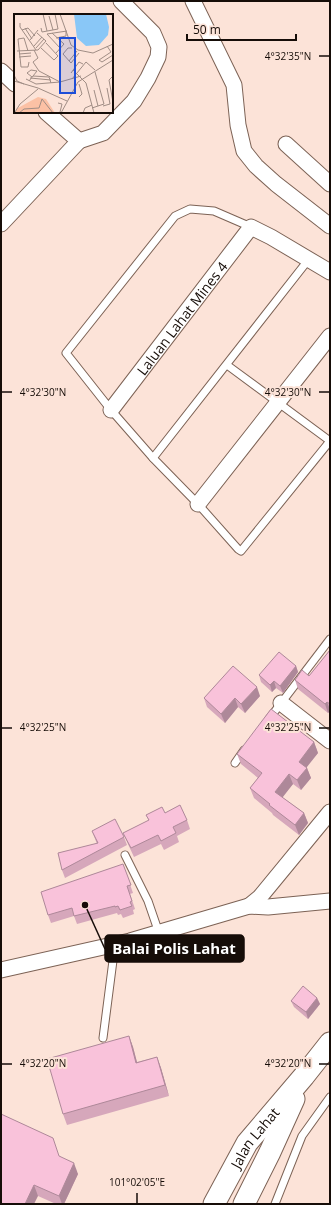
<svg xmlns="http://www.w3.org/2000/svg" width="331" height="1205" font-family="'Open Sans',sans-serif">
  <rect width="100%" height="100%" fill="#fce3d8"/>
  <g fill="none" stroke-linecap="round" stroke-linejoin="round">
    <!-- service casing -->
    <g stroke="#7c6255" stroke-width="9">
      <g id="service">
        <path d="M251,227l-37,-16 -24,-2 -15,7 -109,137 45,57 42,48 45,46 40,45 3,2 89,-110"/>
        <path d="M227,365l103,76"/>
        <path d="M153,458l156,-199"/>
        <path d="M269,719l61,-80"/>
        <path d="M235,763l9,-13"/>
        <path d="M125,855l23,46 11,32"/>
        <path d="M103,1038l12,-93"/>
        <path d="M275,1204l27,-68 28,-39"/>
      </g>
    </g>
    <!-- minor casing -->
    <g stroke="#7c6255" stroke-width="17">
      <g id="minor">
        <path d="M193,1l41,84 4,40 6,26 12,15 20,18 54,42"/>
        <path d="M1,71l14,13"/>
        <path d="M79,141l24,-8 31,-32 14,-23 10,-21 1,-10 -6,-14 -32,-32"/>
        <path d="M286,144l44,40"/>
        <path d="M1,224l78,-83 -33,-29"/>
        <path id="s1" d="M111,410l140,-183 20,10 59,35"/>
        <path d="M198,504l132,-168"/>
        <path d="M281,703l49,38"/>
        <path d="M249,906l11,-9 70,-85"/>
        <path d="M1,970l129,-29 119,-35 19,1 62,-6"/>
      </g>
    </g>
    <!-- secondary casing -->
    <g stroke="#7c6255" stroke-width="23">
      <g id="secondary">
        <path id="s2" d="M214,1204l33,-61 57,-67 26,-33"/>
        <path d="M244,1204l26,-52 24,-53"/>
      </g>
    </g>
    <!-- service -->
    <use href="#service" stroke="#fff" stroke-width="7"/>
    <!-- minor -->
    <use href="#minor" stroke="#fff" stroke-width="15"/>
    <!-- secondary -->
    <use href="#secondary" stroke="#fff" stroke-width="21"/>
  </g>
  <!-- wall -->
  <g fill="#d6a7bb">
    <path d="M330,650v61l-2,2 -30,-24 -3,-9 14,-4z"/>
    <path d="M296,666l2,6 -15,21 -7,-5 -4,4 -11,-10 -2,-7z"/>
    <path d="M260,696l-15,17 -7,-6 -13,16 -18,-16 -3,-9z"/>
    <path d="M314,742l4,11 -12,14 1,1 4,10 -10,12 -8,-6 -11,13 22,16 4,10 -9,12 -26,-20 -1,-2 -18,-15 -4,-10 8,-10 -17,-14 -4,-10z"/>
    <path d="M165,813l22,7 3,9 -13,7 2,6 -15,8 -3,-6 -27,13 -7,-15 -4,-9 26,-12 -3,-6z"/>
    <path d="M92,831l32,6 3,8 -62,33 -3,-8 35,-26z"/>
    <path d="M123,864l10,29 -3,1 5,15 -2,1 1,4 -11,4 -2,-4 -3,1 -1,-2 -40,11 -3,-8 -23,7 -3,-8z"/>
    <path d="M317,998l3,6 -12,15 -14,-12 -3,-6z"/>
    <path d="M129,1036l4,11 4,15 20,-5 4,11 8,28 -102,29 -4,-11z"/>
    <path d="M60,1156l18,18 -14,30h-8l-18,-8 -37,8z"/>
  </g>
  <!-- shaded-wall -->
  <g fill="#ae8899">
    <path d="M296,666l2,6 -15,21 -3,-7z"/>
    <path d="M274,681l2,7 -4,4 -2,-7z"/>
    <path d="M257,687l3,9 -15,17 -4,-9z"/>
    <path d="M235,698l3,9 -13,16 -4,-9z"/>
    <path d="M327,702l3,7v2l-2,2 -3,-9z"/>
    <path d="M314,742l4,11 -15,19 -4,-10z"/>
    <path d="M307,768l4,10 -10,12 -4,-10z"/>
    <path d="M289,774l4,10 -14,18 -4,-10z"/>
    <path d="M304,813l4,10 -9,12 -4,-10z"/>
    <path d="M317,998l3,6 -12,15 -2,-7z"/>
    <path d="M129,1036l4,11 7,27 -4,-11z"/>
    <path d="M157,1057l4,11 8,28 -4,-11z"/>
    <path d="M74,1163l4,11 -14,30h-2l-3,-8z"/>
    <path d="M34,1185l4,11 -4,8h-9z"/>
  </g>
  <!-- building -->
  <g fill="#f9c2da" stroke="#ae8899">
    <path d="M330,650v54l-3,-2 -2,2 -30,-24 7,-10 7,6z"/>
    <path d="M279,652l17,14 -16,20 -6,-5 -4,4 -11,-10z"/>
    <path d="M233,666l24,21 -16,17 -6,-6 -14,16 -17,-16z"/>
    <path d="M271,709l43,33 -15,20 8,6 -10,12 -8,-6 -14,18 29,21 -9,12 -26,-20 1,-1 -20,-16 12,-15 -25,-19z"/>
    <path d="M180,805l7,15 -14,7 3,6 -15,8 -3,-6 -27,13 -8,-15 26,-13 -3,-5 16,-8 3,6z"/>
    <path d="M115,819l9,18 -62,33 -4,-17 40,-10 -6,-12z"/>
    <path d="M123,864l8,21 -4,1 5,15 -2,1 2,4 -12,4 -2,-4 -3,1v-1l-41,10 -2,-8 -24,7 -7,-23z"/>
    <path d="M303,986l14,12 -11,14 -15,-11z"/>
    <path d="M129,1036l7,27 21,-6 8,28 -102,29 -16,-55z"/>
    <path d="M1,1114l52,24 6,18 15,7 -15,33 -25,-11 -9,19h-24z"/>
  </g>
  <!-- ticks -->
  <path fill="none" stroke="#160d08" stroke-width="1.5" d="M319,56h10M2,392h10M319,392h10M2,728h10M319,728h10M2,1064h10M319,1064h10M137,1193v10"/>
  <g text-anchor="middle" dominant-baseline="central" stroke-width="4" stroke-linejoin="round" paint-order="stroke">
    <!-- street labels -->
    <g font-size="14" fill="#160d08" stroke="#fce3d8">
      <text stroke="none"><textPath href="#s1" startOffset="116">Laluan Lahat Mines 4</textPath></text>
      <text stroke="none"><textPath href="#s2" startOffset="78">Jalan Lahat</textPath></text>
    </g>
  </g>
  <!-- overview -->
  <g transform="translate(14 14)">
    <rect width="99" height="99" fill="#fce3d8"/>
    <path d="M24,83l8,2 9,14h-39v-4z" fill="#fcc1a5"/>
    <path d="M60,0h32l3,13 -1,8 -9,10 -13,1 -9,-8z" fill="#89c7f7"/>
    <path fill="none" stroke="#a08d85" stroke-width="1" d="M29,0l4,17M46,0l11,31 7,5 15,3 20,-9M35,2l4,14M6,9v4l16,23M11,14l7,11M27,14l1,4 16,-3 -3,-15M8,16l6,-2 7,8M38,19l12,11 -8,9M42,24l10,-2v-5M16,26l8,-10M20,32l8,-9M93,32l4,6 -12,8 3,2 11,-7M22,34l8,-9M27,34l13,12 4,-4 -12,-13M46,34l-13,-14 20,-3M58,34h-4l-5,6 8,9 8,-10M3,37l21,-1 8,-9 -9,-8M14,37l-4,-13 -6,1 3,28h7l1,-5M5,40l12,-1M5,43l12,-1M55,47l8,-10M19,48l6,9 21,11M19,48l5,-4 -4,-8M59,56l13,13 8,30M0,58v-58M81,58l9,32 -6,2M57,59l8,-11 4,2M0,61l3,6 7,3M19,62l16,1 2,6M99,62l-4,4 4,22M16,64l21,2M12,65l10,5 24,-2 21,-6M58,65l14,-17 9,8M0,67l24,7 29,13M15,67l8,-10 -6,-1 -4,3 5,4M65,83l3,-3 -3,-10M44,89l4,1 -2,8M89,92l7,-2 -3,-16M78,94l6,-2 -4,-16M1,98l5,-8 18,-15M5,99l5,-4 15,-1 3,-9 11,14M47,99l17,-31 35,-22M69,99l2,-5 7,-3"/>
    <path fill="#1d4ed8" fill-opacity="0.15" stroke="#1d4ed8" stroke-width="2" d="M46,24h15v55h-15z"/>
    <rect width="99" height="99" fill="none" stroke="#160d08" stroke-width="2"/>
  </g>
  <g font-size="10" text-anchor="middle" fill="#160d08" stroke="#fce3d8" stroke-width="4" stroke-linejoin="round" paint-order="stroke">
    <text x="288" y="60">4°32'35"N</text>
    <text x="43" y="396">4°32'30"N</text>
    <text x="288" y="396">4°32'30"N</text>
    <text x="43" y="731">4°32'25"N</text>
    <text x="288" y="731">4°32'25"N</text>
    <text x="43" y="1067">4°32'20"N</text>
    <text x="288" y="1067">4°32'20"N</text>
    <text x="137" y="1186">101°02'05"E</text>
  </g>
  <!-- callouts -->
  <path fill="none" stroke="#160d08" stroke-width="1.5" d="M85 905L105 949"/>
  <circle fill="#160d08" stroke="#fce3d8" stroke-width="1.5" cx="85" cy="905" r="4"/>
  <rect fill="#160d08" stroke="#160d08" stroke-width="1.5" x="105" y="935" width="139" height="27" rx="4"/>
  <g font-size="15" text-anchor="middle" font-weight="bold" fill="#fff">
    <text x="174" y="954">Balai Polis Lahat</text>
  </g>
  <!-- border -->
  <rect width="331" height="1205" fill="none" stroke="#160d08" stroke-width="4"/>
  <!-- scale -->
  <path d="M187 34v6h109v-6" fill="none" stroke="#160d08" stroke-width="2"/>
  <text x="193" y="34" font-size="12" fill="#160d08" stroke="#fce3d8" stroke-width="3" paint-order="stroke">50 m</text>
</svg>
